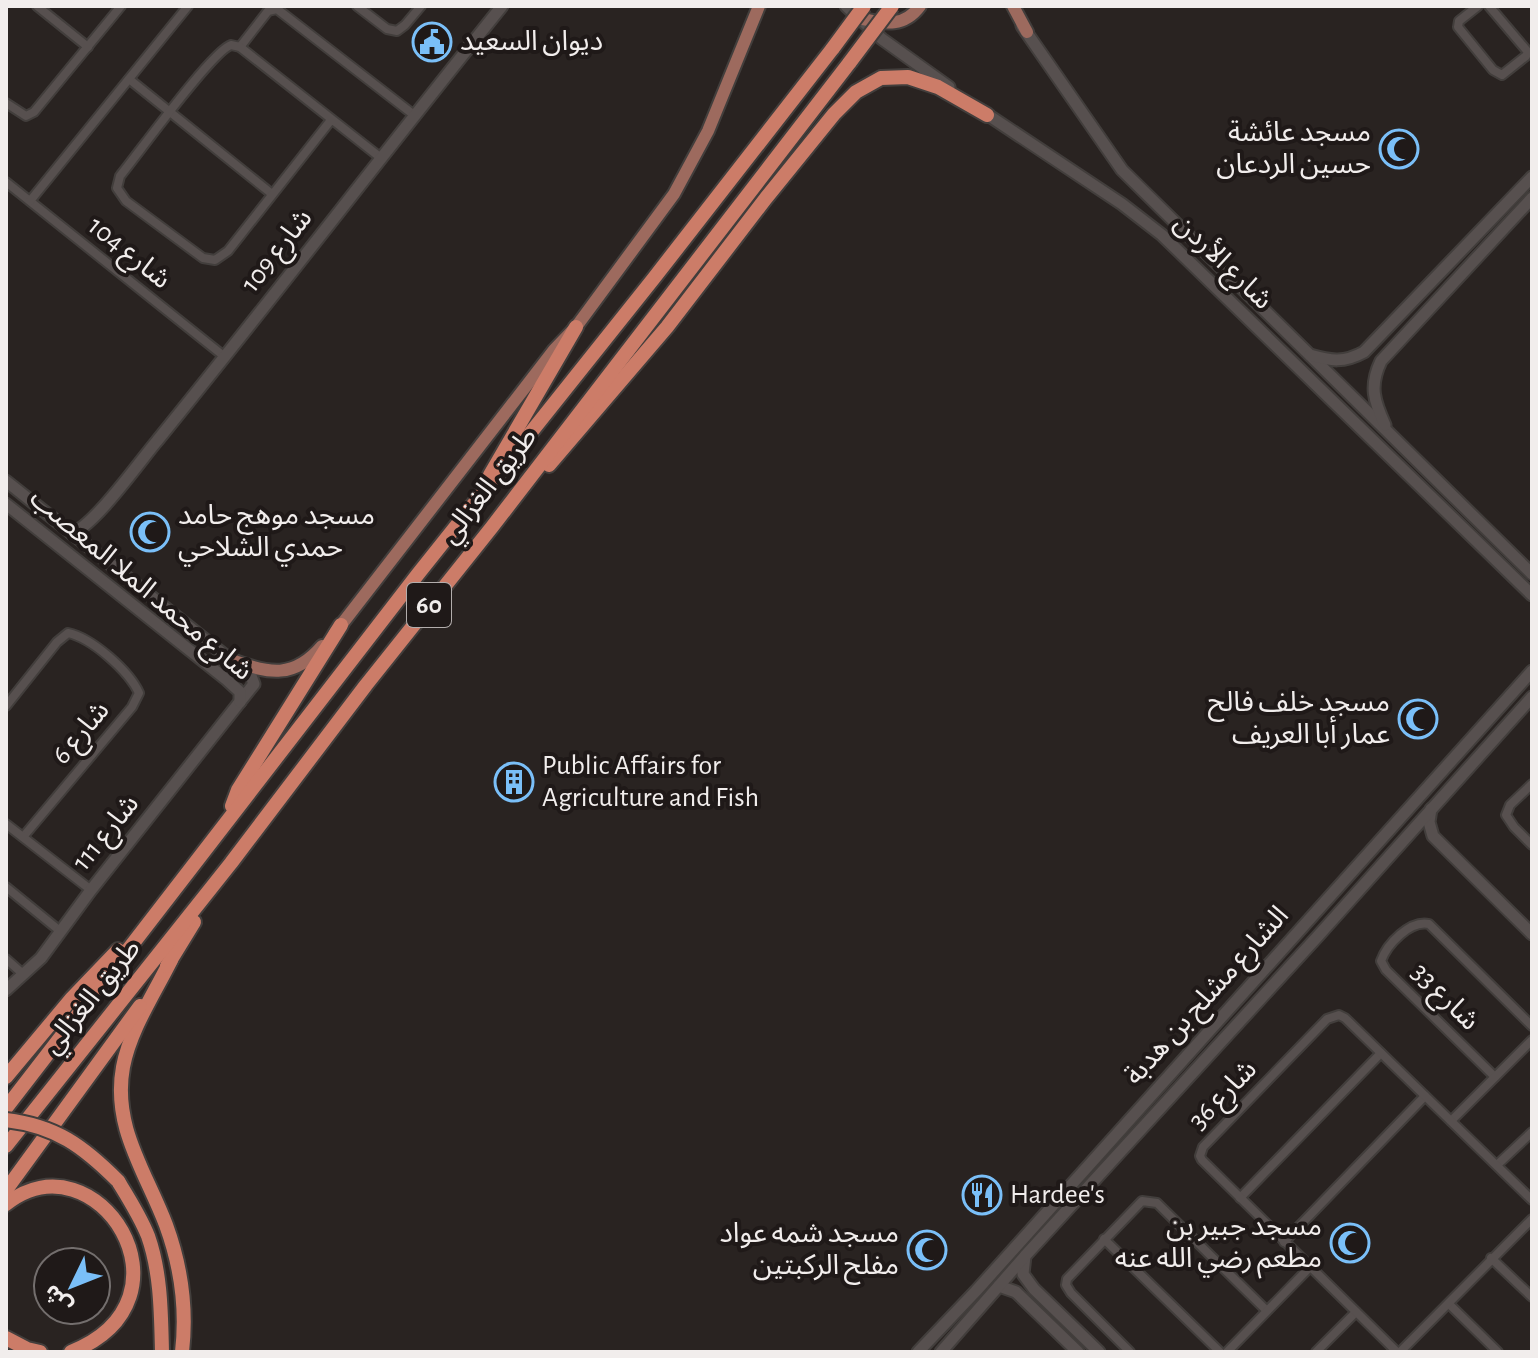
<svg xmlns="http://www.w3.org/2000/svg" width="1538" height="1358" font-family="'Alegreya Sans','Noto Sans Arabic',sans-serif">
  <rect width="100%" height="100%" fill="#292321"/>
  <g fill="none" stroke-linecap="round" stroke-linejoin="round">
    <!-- street casing -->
    <g stroke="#423e3c" stroke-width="12">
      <g id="street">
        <path d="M37,6l51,41"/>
        <path d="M357,6l30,23 10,2 8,-6 16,-19"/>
        <path d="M1478,6l-19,15 -1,6 35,43 9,5 24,-19 2,-4 -39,-46"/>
        <path d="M240,47l28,-36 9,-2 137,106"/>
        <path d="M129,79l143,115"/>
        <path d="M6,103l20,13 8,-4 87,-106"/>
        <path d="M331,120l-103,131 -13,9 -12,-2 -77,-57 -9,-13 3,-12c18,-22 92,-125 111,-131l9,2 141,111"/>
        <path d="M6,182l219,175"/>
        <path d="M30,201l158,-195"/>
        <path d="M6,706l51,-64 11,-9c24,5 61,38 71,60l-7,14 -109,130"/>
        <path d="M1532,784l-22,21 -4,10 8,12 18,18"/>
        <path d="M6,824l85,66"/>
        <path d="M6,887l54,44"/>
        <path d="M6,959l17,15"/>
        <path d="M1495,1077l-109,-107 -5,-9c6,-17 29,-41 48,-37l103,102"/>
        <path d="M1451,1121l81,-81"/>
        <path d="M1497,1165l35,-33"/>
        <path d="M1240,1198l141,-145"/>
        <path d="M1104,1239l116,113"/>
        <path d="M1284,1242l141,-146"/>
        <path d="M1491,1258l41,39"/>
        <path d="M1449,1304l49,48"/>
        <path d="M1130,1352l-59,-59 -5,-8 1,-6 75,-78 15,2 109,107"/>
        <path d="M1227,1352l83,-85"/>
        <path d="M1316,1352l40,-40"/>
        <path d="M1397,1352l-195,-192 -2,-4 3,-9 124,-128 12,-4 6,3 187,182"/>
        <path d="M1400,1352l132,-133"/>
      </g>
    </g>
    <!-- secondary casing -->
    <g stroke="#423e3c" stroke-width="15">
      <g id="secondary">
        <path d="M846,6l36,33 67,48"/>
        <path d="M1022,26l100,144 410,404"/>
        <path d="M982,111l140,93 40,31 370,360"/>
        <path d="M1310,355c21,6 34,8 54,-3l168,-175"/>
        <path d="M1385,425c-11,-24 -16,-39 -4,-64l151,-163"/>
        <path d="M6,481l245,195 3,8 -163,206 -50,68 -35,32"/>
        <path d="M6,504l221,176 13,12v10"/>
        <path d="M71,533c21,-4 69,-72 86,-92 117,-144 229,-291 345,-435"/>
        <path d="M1431,809l-2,13 4,14 99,98"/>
        <path d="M1025,1256l-2,18 11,15 65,63"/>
        <path d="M999,1286l17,6 62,60"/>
        <path d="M918,1352l58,-61 556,-620"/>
        <path d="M941,1352l84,-96 293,-320 214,-239"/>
      </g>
    </g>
    <!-- primary casing -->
    <g stroke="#423e3c" stroke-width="16">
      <g id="primary">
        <path d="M1013,6l14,26"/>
        <path d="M858,18c25,5 45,11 62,-12"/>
        <path d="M335,633l219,-283 22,-23 98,-133 34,-63 51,-125"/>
        <path d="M232,660c37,14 62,19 90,-14"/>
      </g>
    </g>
    <!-- highway casing -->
    <g stroke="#423e3c" stroke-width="18">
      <g id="highway">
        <path d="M549,465l118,-138 99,-129 68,-84 22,-22 25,-14 27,-1 30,10 49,28"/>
        <path d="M490,475l86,-148"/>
        <path d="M232,806l6,-16 103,-165"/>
        <path d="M171,960c-17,34 -41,70 -48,107 -11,60 23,105 43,158 15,41 21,84 16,127"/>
        <path d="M167,966l27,-44"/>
        <path d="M6,1077l66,-79 46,-48"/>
        <path d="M6,1108l412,-534 236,-296 179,-230"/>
        <path d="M6,1146l225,-283 135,-178 126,-158 358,-465"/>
        <path d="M118,1181c11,18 22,35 30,55 13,37 13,77 14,116"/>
        <path d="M6,1190l134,-184"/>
        <path d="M6,1204c90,-71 198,95 65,148"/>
        <path d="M6,1338l21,11 13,3"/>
      </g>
    </g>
    <!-- street -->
    <use href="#street" stroke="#57504f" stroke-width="8"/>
    <!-- secondary -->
    <use href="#secondary" stroke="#57504f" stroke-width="11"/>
    <!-- primary -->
    <use href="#primary" stroke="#9d6a5e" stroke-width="12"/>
    <!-- highway -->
    <use href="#highway" stroke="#cc7c68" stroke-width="14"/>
    <!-- highway-bridge casing -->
    <g stroke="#423e3c" stroke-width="18" stroke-linecap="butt">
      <g id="highway-bridge">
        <path d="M833,48l31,-42"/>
        <path d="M850,62l42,-56"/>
        <path d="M6,1120c50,6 77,26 112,61"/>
      </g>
    </g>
    <!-- highway-bridge -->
    <use href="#highway-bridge" stroke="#cc7c68" stroke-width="14"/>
  </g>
  <!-- icons -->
  <defs>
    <g id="civic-ring" transform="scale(2)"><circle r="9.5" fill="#1f1918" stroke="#7abff8" stroke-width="1.5"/><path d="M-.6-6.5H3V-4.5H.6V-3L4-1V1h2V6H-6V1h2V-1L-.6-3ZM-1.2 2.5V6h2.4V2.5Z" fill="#7abff8"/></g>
    <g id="mosque-ring" transform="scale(2)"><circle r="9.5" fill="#1f1918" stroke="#7abff8" stroke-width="1.5"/><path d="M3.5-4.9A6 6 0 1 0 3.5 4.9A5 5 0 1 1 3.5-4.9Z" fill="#7abff8"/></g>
    <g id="building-ring" transform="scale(2)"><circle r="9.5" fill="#1f1918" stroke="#7abff8" stroke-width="1.5"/><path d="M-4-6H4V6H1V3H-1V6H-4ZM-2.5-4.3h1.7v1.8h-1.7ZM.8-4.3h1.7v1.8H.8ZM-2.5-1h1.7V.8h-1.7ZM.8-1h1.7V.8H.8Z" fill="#7abff8"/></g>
    <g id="restaurant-ring" transform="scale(2)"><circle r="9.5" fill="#1f1918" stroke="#7abff8" stroke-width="1.5"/><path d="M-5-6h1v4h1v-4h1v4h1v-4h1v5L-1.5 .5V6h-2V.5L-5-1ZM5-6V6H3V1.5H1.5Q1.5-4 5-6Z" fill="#7abff8"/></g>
  </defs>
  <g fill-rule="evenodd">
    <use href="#civic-ring" x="432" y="42"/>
    <use href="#mosque-ring" x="1399" y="149"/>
    <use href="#mosque-ring" x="150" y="532"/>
    <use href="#mosque-ring" x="1418" y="719"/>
    <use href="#building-ring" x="514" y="782"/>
    <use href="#restaurant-ring" x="982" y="1195"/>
    <use href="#mosque-ring" x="1350" y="1243"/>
    <use href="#mosque-ring" x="927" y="1250"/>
  </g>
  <g text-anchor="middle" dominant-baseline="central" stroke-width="8" stroke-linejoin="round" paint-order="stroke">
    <!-- shield labels -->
    <rect fill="#1f1918" stroke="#b2adac" stroke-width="2" x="407" y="583" width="44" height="44" rx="6"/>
    <g font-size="26" font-weight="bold" fill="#f1edec">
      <text x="429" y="605">60</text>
    </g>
    <!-- poi labels -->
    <g font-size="28" fill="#f1edec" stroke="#1f1918" text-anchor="start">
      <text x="460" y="42">ديوان السعيد</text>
      <text x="1371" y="133" text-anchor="end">مسجد عائشة<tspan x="1371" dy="32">حسين الردعان</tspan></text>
      <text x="178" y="516">مسجد موهج حامد<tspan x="178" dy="32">حمدي الشلاحي</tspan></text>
      <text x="1390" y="703" text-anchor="end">مسجد خلف فالح<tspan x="1390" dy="32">عمار أبا العريف</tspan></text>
      <text x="542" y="766">Public Affairs for<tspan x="542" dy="32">Agriculture and Fish</tspan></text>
      <text x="1010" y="1195">Hardee's</text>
      <text x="1322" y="1227" text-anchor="end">مسجد جبير بن<tspan x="1322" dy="32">مطعم رضي الله عنه</tspan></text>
      <text x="899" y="1234" text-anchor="end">مسجد شمه عواد<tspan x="899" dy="32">مفلح الركبتين</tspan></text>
    </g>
    <!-- street labels -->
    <g font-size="28" fill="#f1edec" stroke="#1f1918">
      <text transform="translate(277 251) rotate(-52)">شارع 109</text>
      <text transform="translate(129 253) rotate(39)">شارع 104</text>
      <text transform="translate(1223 262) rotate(44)">شارع الأردن</text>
      <text transform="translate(489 486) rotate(-52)">طريق الغزالي</text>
      <text transform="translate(141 585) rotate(40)">شارع محمد الملا المعصب</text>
      <text transform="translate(81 733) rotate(-50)">شارع 6</text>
      <text transform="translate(106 833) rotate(-51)">شارع 111</text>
      <text transform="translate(1207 996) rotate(-48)">الشارع مشلح بن هدبة</text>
      <text transform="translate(92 997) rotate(-51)">طريق الغزالي</text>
      <text transform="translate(1445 997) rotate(45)">شارع 33</text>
      <text transform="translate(1223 1095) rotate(-46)">شارع 36</text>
    </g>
  </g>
  <!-- border -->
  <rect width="1538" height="1358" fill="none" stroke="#f1edec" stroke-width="16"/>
  <!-- north arrow -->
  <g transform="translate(72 1286) rotate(227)"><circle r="38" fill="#1f1918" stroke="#736e6d" stroke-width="2"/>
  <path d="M0-6L14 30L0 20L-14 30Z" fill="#7abff8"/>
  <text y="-12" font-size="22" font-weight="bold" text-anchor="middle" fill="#f1edec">ش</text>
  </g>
</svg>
